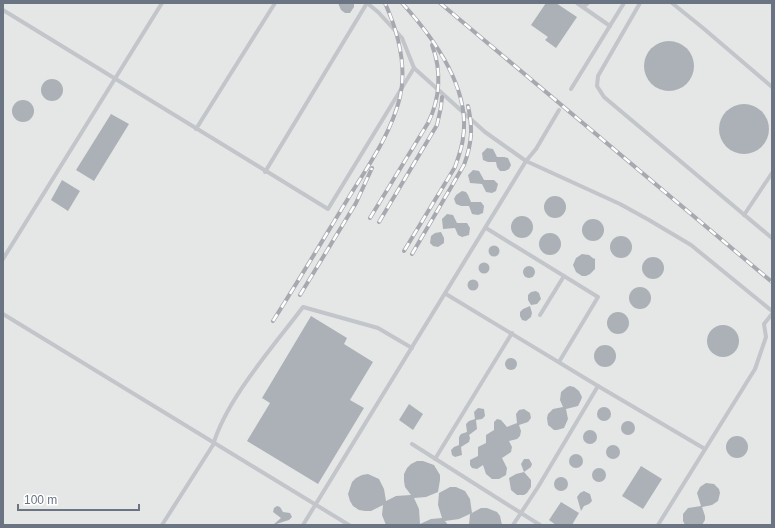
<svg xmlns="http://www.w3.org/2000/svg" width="775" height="528" font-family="Arial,sans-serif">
  <rect width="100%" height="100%" fill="#f7f8f6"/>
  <!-- built -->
  <rect fill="#e5e7e6" x="3" y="3" width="769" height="522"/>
  <!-- building -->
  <g fill="#acb1b7">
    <path d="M338,3h16v4l-4,6h-5l-4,-3z"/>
    <path d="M546,3h10l21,14 -21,31 -11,-8 3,-3 -17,-12z"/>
    <circle cx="669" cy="66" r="25"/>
    <circle cx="52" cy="90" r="11"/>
    <circle cx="23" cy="111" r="11"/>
    <circle cx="744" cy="129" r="25"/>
    <path d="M111,114l18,10 -35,57 -18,-11z"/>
    <path d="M487,148l6,1 4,8h7l4,1 3,7 -2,4 -4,2h-5l-3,-4 -1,-5h-8l-5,-2 -1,-7z"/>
    <path d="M473,170l6,1 5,9h10l4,4 -2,7 -4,2 -6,-1 -4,-8 -12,-1 -2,-8z"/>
    <path d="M62,180l18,11 -12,20 -17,-11z"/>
    <path d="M462,191l4,1 2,3 3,7h10l3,4 -1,7 -5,2 -6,-1 -3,-8h-8l-5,-2 -2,-5 2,-4z"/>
    <circle cx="555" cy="207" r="11"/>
    <path d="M447,214l6,1 4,8h10l3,5 -1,7 -7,2 -4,-2 -3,-7 -12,1 -1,-10z"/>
    <circle cx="522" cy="227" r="11"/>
    <circle cx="593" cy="230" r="11"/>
    <path d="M441,232l3,6v5l-6,4 -5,-1 -3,-3 1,-7 4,-3z"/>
    <circle cx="550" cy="244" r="11"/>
    <circle cx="621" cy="247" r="11"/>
    <circle cx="494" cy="251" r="5.5"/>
    <path d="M582,254l7,1 5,4 1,-1v11l-5,5 -4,2h-4l-6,-4 -3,-7 3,-7z"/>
    <circle cx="653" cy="268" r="11"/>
    <circle cx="484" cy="268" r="5.5"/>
    <circle cx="529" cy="272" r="6"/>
    <circle cx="473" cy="285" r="5.5"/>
    <circle cx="640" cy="298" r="11"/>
    <path d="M536,291l3,2 2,6 -4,5 -6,1 -3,-5v-5l3,-3z"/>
    <path d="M530,306l2,7 -1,4 -5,4 -4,-1 -2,-4v-4l3,-3z"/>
    <circle cx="618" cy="323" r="11"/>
    <path d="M311,316l36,22 -3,6 29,18 -23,38 14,8 -46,76 -71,-43 23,-38 -8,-5z"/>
    <circle cx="723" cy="341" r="16"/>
    <circle cx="605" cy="356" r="11"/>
    <circle cx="511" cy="364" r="6"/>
    <path d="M570,386l4,1 5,4 3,6 -1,3 -3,6 -12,3 2,10 -4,9 -7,2h-3l-6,-5 -1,-7 1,-4 5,-5 10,-2 -3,-7 1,-8 6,-5z"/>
    <path d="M409,404l14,10 -10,16 -14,-10z"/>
    <circle cx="604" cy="414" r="7"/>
    <path d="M478,408l6,1 1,7 -3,3 -6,1 1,9 -8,6 1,3 -1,4 -8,5 1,8 -7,2 -3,-2 -1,-5 3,-3 5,-2v-8l2,-3 6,-2 -1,-8 3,-3 6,-2 -1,-7z"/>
    <path d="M524,409l6,4 1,5 -3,4 -9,3 2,6 -1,5 -3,3 -8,2 3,6 -1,5 -9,6 5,10 -1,7 -7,4h-7l-6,-5 -3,-9 -6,4 -5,-1 -2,-3v-5l8,-4v-9l8,-4v-8l8,-5v-8l3,-3 4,1 6,7 10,-4 -1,-9 3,-4z"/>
    <circle cx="628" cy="428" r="7"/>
    <circle cx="590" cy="437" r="7"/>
    <circle cx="737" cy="447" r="11"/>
    <circle cx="613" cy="452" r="7"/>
    <circle cx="576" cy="461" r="7"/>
    <path d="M524,459h5l3,5 -1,3 -7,5 -3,-8z"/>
    <path d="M417,461h6l11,4 6,10v5l-2,12 -12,5 -12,1 5,11 1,15 11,-5 11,-1 -4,-13 1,-12 11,-6h6l9,4 5,8 2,14 -13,6 -14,2 3,4h-62l-4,-10 1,-10 -12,6h-6l-6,-1 -6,-4 -3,-5 -2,-7 4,-12 4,-4 6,-3 6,-1 11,5 5,10 2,12 10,-5 15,-1 -6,-8 -1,-6v-7l3,-6 4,-4z"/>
    <path d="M641,466l21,13 -19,30 -21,-13z"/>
    <circle cx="599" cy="475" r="7"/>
    <path d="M524,472l7,8v7l-4,6 -3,2h-7l-6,-5 -2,-12 7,-4z"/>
    <circle cx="561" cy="484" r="7"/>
    <path d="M706,483l8,1 5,5 1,4 -2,8 -6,4 -10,2 3,9v4l-3,5h-17l-2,-4v-7l5,-6 13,-2 -4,-13 3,-6z"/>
    <path d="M584,491l6,3 2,7 -3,3 -5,2 -3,5 -4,-14 3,-4z"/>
    <path d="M561,502l18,11 -7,12h-16l-7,-5z"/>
    <path d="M277,506l3,1 3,5 7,1 2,4 -3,3 -16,5 8,-7 -8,-6 1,-4z"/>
    <path d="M481,508h6l10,4 3,4 2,9h-33l1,-11z"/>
  </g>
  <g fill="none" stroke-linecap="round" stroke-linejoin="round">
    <!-- service -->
    <g stroke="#c2c5c9" stroke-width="4">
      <path d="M577,3l33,23"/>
      <path d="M640,3l-42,73 -1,10 7,11 168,141"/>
      <path d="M672,3l31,25 69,59"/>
      <path d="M583,7l5,-4"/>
      <path d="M3,10l325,199 86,-141 -12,-30 -24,-26 -11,-9"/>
      <path d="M414,68l71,64 41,29 10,-12 23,-39"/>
      <path d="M571,89l53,-86"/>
      <path d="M196,129l79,-126"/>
      <path d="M265,172l102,-169"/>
      <path d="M744,215l28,-42"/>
      <path d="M486,228l112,69 -39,65"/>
      <path d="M3,259l159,-256"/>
      <path d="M446,294l152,92 -60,101 -25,38"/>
      <path d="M3,314l346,211"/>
      <path d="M540,315l24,-39"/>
      <path d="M598,386l107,63"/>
      <path d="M412,444l128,81"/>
      <path d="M435,459l77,-126"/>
      <path d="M162,525l51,-80c14,-47 60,-98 90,-138l75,21 34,20"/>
      <path d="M303,525l223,-364 94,43 29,16 42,25 81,66"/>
      <path d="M658,525l97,-156 11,-32 -2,-13 8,-10"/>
    </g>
    <!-- rail casing -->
    <g stroke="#a6a9af" stroke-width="4">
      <g id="rail">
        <path d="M402,3c31,34 69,86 61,135 -1,10 -5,20 -8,29l-51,84"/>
        <path d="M440,3l332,279"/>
        <path d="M370,218l58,-95c12,-24 14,-52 4,-78"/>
        <path d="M379,222l58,-97 4,-18 1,-10"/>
        <path d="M412,254l52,-89c8,-22 9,-37 4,-59"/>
        <path d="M300,295l56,-92 16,-35"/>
        <path d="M273,321c26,-41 51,-83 76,-124 19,-31 42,-63 51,-100 7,-31 -2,-65 -15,-94"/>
      </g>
    </g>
    <!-- rail -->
    <use href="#rail" stroke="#fff" stroke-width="2.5" stroke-dasharray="8" stroke-linecap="butt"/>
  </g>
  <!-- border -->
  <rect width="775" height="528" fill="none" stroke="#6a7483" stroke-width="8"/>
  <!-- scale -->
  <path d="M18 504v6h121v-6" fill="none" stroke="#6a7483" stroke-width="2"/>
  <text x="24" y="504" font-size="12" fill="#6a7483" stroke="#ffffff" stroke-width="3" paint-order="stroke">100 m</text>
</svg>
